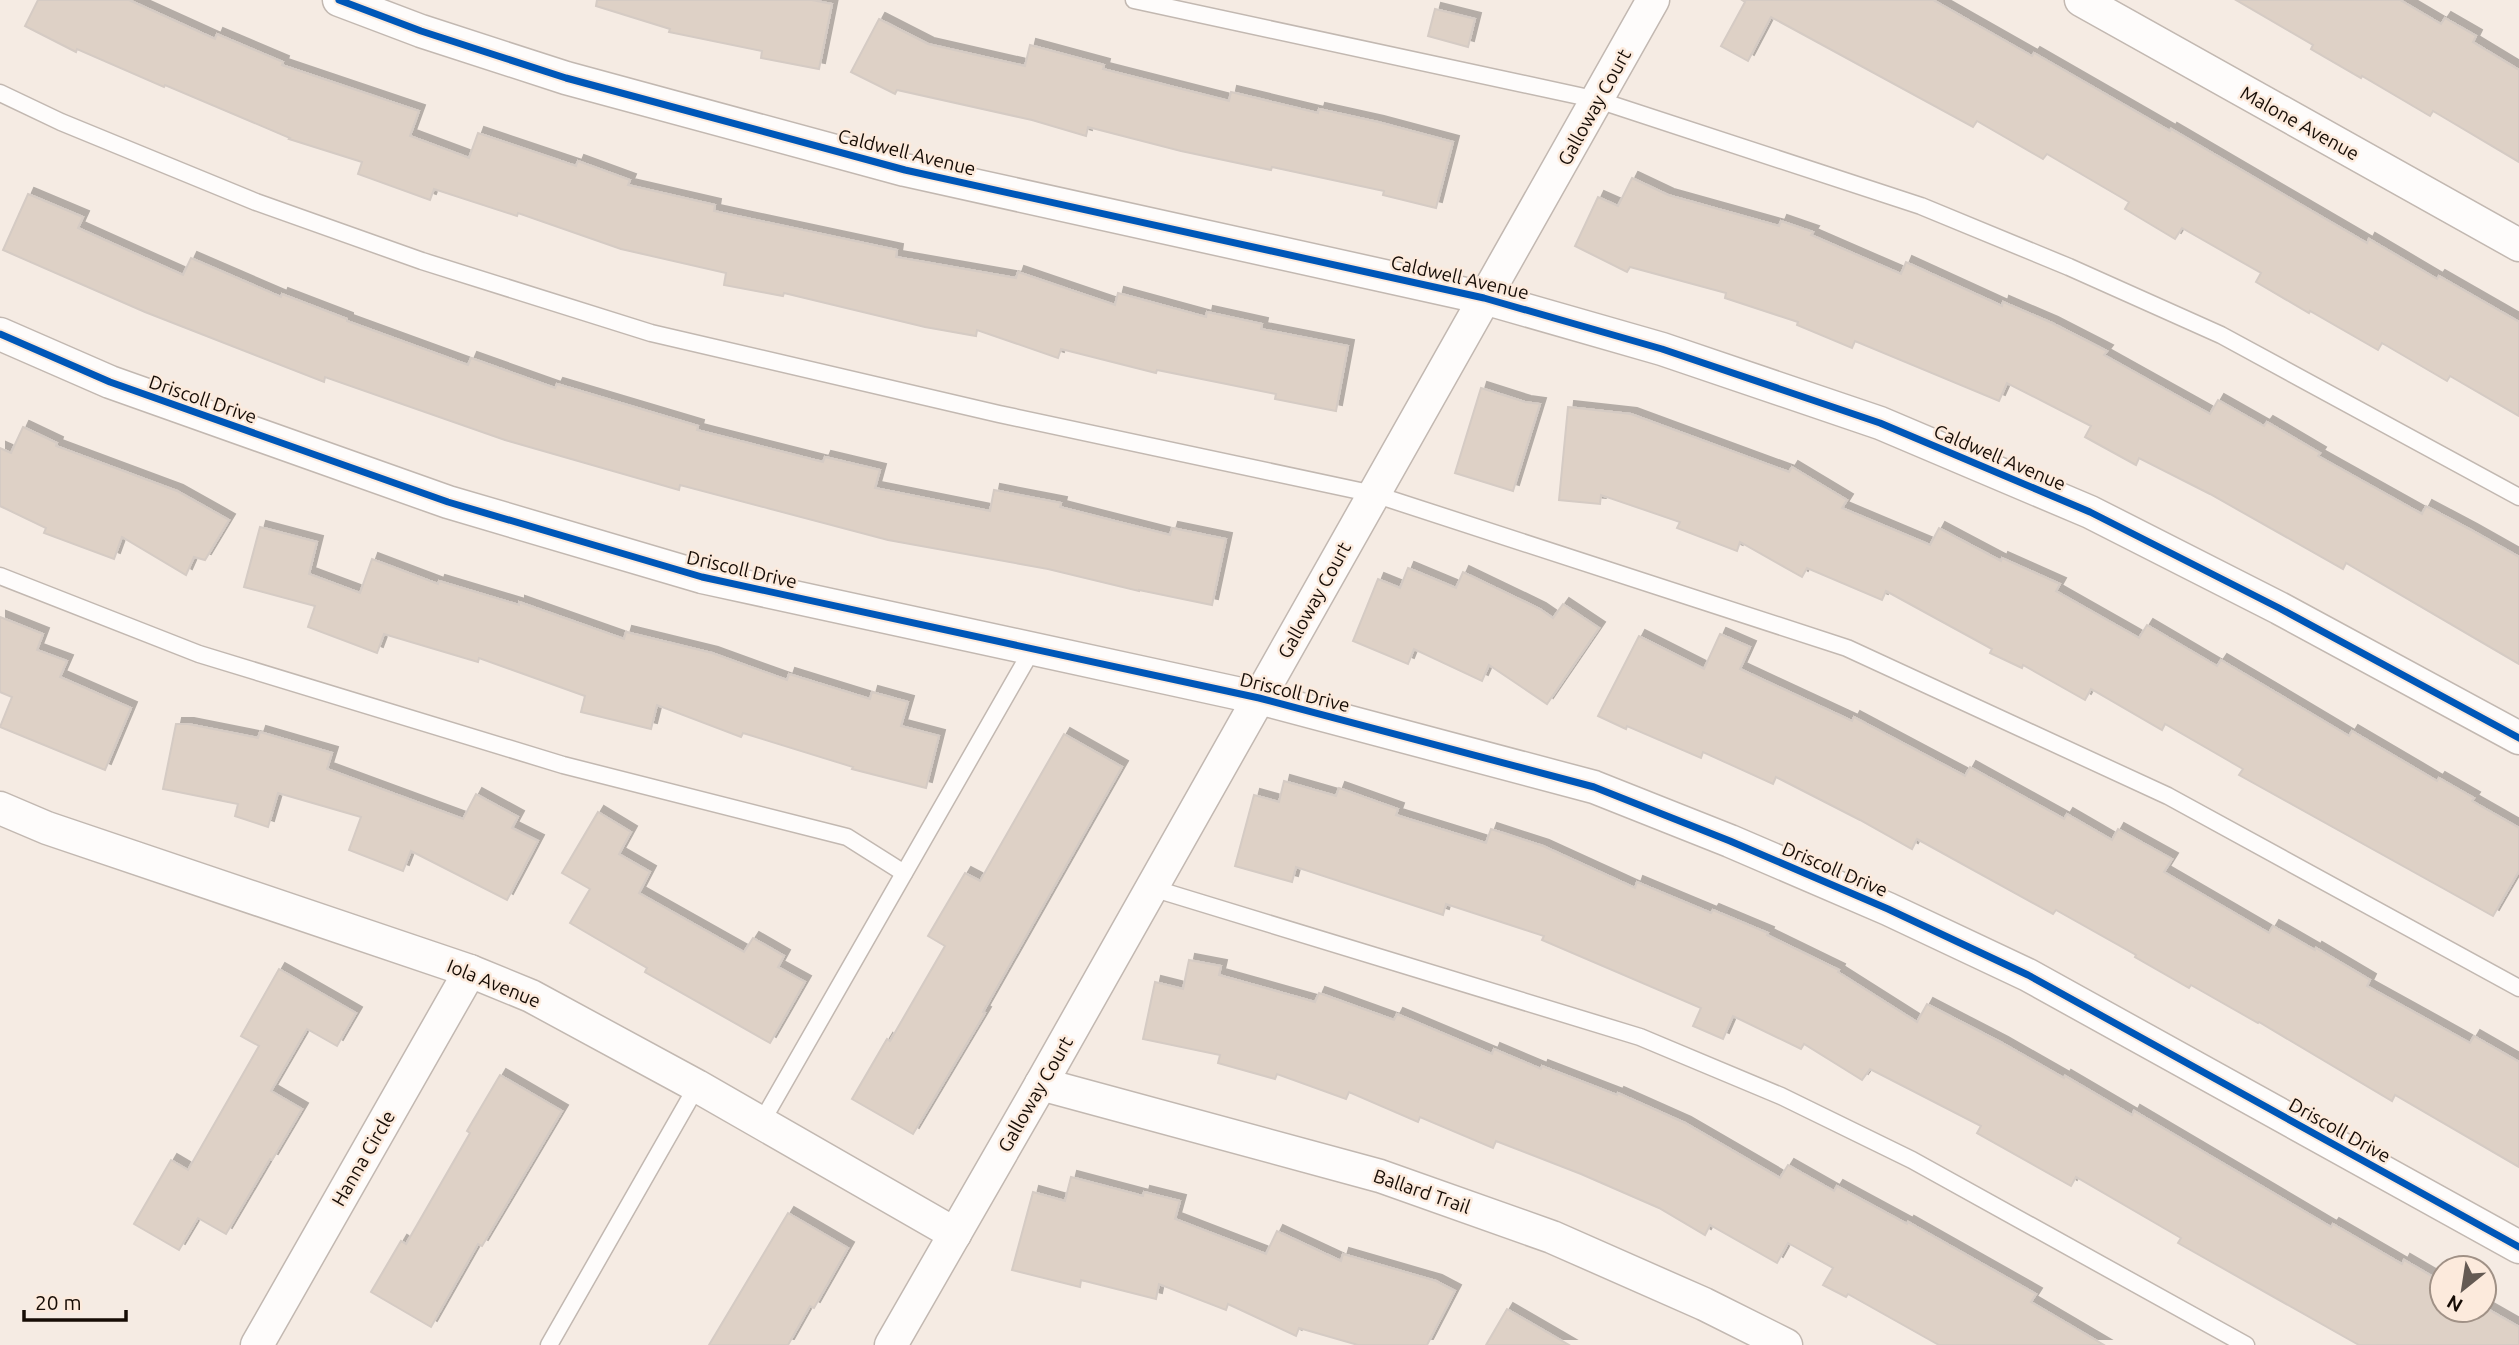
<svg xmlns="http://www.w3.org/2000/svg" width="2519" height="1345" font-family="Ubuntu,sans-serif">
  <defs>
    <filter id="shadow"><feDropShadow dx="6" dy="-6" stdDeviation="0" flood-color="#0004"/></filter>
  </defs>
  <rect width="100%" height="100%" fill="#f5ebe3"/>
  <!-- building -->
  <g fill="#ded1c6" stroke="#d5cbc4" stroke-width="2" filter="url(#shadow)">
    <path d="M38,0h91l86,39 2,-5 66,28 -1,3 137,46 -9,25 59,22 9,-25 98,33 2,-5 52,19 -2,5 87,20 -1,6 183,39 -1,7 120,21 2,-6 97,33 3,-12 88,24 1,-5 55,12 -1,5 87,17 -12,65 -61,-12 1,-5 -119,-24 -1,3 -95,-24 -3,9 -81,-28 -1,6 -51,-9 -141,-34 -1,3 -59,-11 2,-12 -105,-24 -103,-36 -1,3 -83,-27 -4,11 -72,-26 4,-12 -73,-23 1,-1 -125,-53 -1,2 -87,-38 -1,3 -51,-26z"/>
    <path d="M597,0h215l20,4 -13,65 -58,-11 1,-7 -93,-19 1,-3 -74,-23z"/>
    <path d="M1742,0h191l99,56 2,-3 136,78 1,-2 196,114 2,-4 68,40 2,-3 80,46v94l-69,-40 -3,5 -65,-38 -4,7 -68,-39 -1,2 -53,-31 5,-9 -79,-45 -7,11 -50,-30 4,-7 -82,-48 -4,5 -66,-38 -4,6 -202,-110 -23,44 -27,-15 24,-44z"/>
    <path d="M2236,0h164l41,24 4,-6 31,18 -3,6 46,28v92l-86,-51 -3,5 -68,-40 -1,2 -50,-29 2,-4z"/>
    <path d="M1435,9l40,10 -7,28 -40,-11z"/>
    <path d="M879,19l49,25 97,22 5,-21 74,20 -1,4 126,32 2,-9 87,21 1,-4 59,13 75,20 -17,66 -53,-13 1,-4 -112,-24 -1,3 -90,-19 -93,-24 -2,9 -54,-16 -135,-30 -2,4 -44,-22z"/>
    <path d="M1632,178l36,17 111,31 2,-5 32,11 -2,3 90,39 5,-12 96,44 1,-4 49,21 55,28 -3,4 106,59 8,-14 46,26 3,-4 53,31 -2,3 104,58 4,-8 45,24 48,27v107l-173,-101 -3,6 -133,-75 -71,-36 -3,7 -51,-28 6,-11 -84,-43 -8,18 -144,-60 -3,7 -55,-23 1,-3 -73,-24 1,-5 -96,-26 -3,5 -52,-26 23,-49 20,9z"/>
    <path d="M28,194l55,23 -5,11 105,47 8,-17 90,39 1,-3 65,25v2l121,44 3,-7 84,30 2,-4 141,42 -1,4 126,32 2,-5 55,13 -5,18 115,23 4,-21 67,13 -1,4 110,28 2,-7 54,11 -14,66 -73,-15v1l-91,-22 -160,-29 -208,-55 -1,5 -174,-50 -180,-63 -1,5 -179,-70 -142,-62z"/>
    <path d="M1481,388l44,14 15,2 -27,87 -58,-18z"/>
    <path d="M1568,407l63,7 158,58 3,-5 55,33 -5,8 88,37 9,-17 62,33 1,-3 58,26 -4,7 83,47 8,-13 70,41 4,-6 128,76 3,-5 85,50 2,-3 35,20 -2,3 47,27v43l-26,45 -254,-141 4,-6 -78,-45 -3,6 -71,-41 -6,11 -62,-35 -1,3 -32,-15 2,-4 -106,-58 -4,9 -75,-32 -5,9 -62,-35 -3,9 -60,-23 3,-6 -79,-27 -1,9 -41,-4z"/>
    <path d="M23,427l34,16 -1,3 121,45 52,29 -24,40 -11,-3 -8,18 -64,-38 -8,22 -70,-26 2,-5 -46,-22v-58l11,5z"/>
    <path d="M260,527l57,15 -8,32 51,19 12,-34 66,25 1,-3 80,24v-3l105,37 2,-7 86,21 75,27 2,-6 81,25 2,-7 36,10 -7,24 38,10 -13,52 -74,-19 1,-2 -110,-34 -2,4 -84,-32 -6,24 -70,-17 4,-16 -106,-38 -1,4 -94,-28 -7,19 -69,-26 7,-21 -71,-19z"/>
    <path d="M1408,568l48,20 7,-16 77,37 13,9 10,-14 36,24 -52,76 -58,-39 -7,16 -68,-32 -6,15 -55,-23 25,-62 22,9z"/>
    <path d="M0,617l43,17 -6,16 30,11 -7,16 71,31 -26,62 -105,-43 12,-30 -12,-5z"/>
    <path d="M1720,634l30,13 -10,22 112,52 2,-4 111,59 5,-9 94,52 3,-5 45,26 6,-11 54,30 -8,13 105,61 4,-7 42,24 1,-2 54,32 -3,6 103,57 4,-7 45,26v105l-124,-72 -3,6 -133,-79 -1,1 -67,-38 -2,3 -54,-31 1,-2 -80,-45 -3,4 -136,-75 -5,10 -52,-29 -84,-43 -3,7 -70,-32 -2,6 -74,-32 -1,3 -28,-13 41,-80 65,33z"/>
    <path d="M176,724h12l70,14 2,-6 72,21 -5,16 136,50 13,-25 42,23 -6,11 26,13 -31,59 -96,-49 -8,20 -54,-21 12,-33 -83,-24 -10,34 -33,-11 3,-12 -75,-15z"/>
    <path d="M1064,734l58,33 -139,245 2,1 -72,121 -61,-35 35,-60 3,2 55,-95 -17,-10 37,-63 15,8z"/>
    <path d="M1284,781l52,15 3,-8 59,21 -2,6 90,28 5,-14 52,17 92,42 2,-6 74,31 2,-3 55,23 -1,2 72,35 -1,2 79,50 10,-18 75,39 62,35 1,-2 67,39 2,-4 197,116 2,-3 69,40 2,-4 38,22v28h42v-3l35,20v18h-160l-181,-102 3,-5 -105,-61 -5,9 -94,-53 4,-7 -111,-57 -8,11 -58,-36 -3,5 -68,-33 -10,23 -30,-13 8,-18 -159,-68 2,-4 -98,-32 -3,11 -147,-48 -4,15 -57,-16 19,-71 25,7z"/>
    <path d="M598,812l33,20 -12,22 31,18 -11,21 105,59 9,-14 31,18 -6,11 27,15 -35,61 -125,-71 2,-4 -77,-45 20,-34 -28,-16z"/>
    <path d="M1189,960l32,6 -2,9 96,27 4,-9 75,27 3,-6 95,40 2,-5 47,20 1,-3 75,29 1,-2 67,30 95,55 8,-13 46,26 3,-5 70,38 1,-2 128,72 -5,8 73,43h-165l-91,-51 -2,3 -23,-12 10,-17 -45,-25 -11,20 -67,-38 -5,10 -46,-27 -78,-34 -85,-33 -3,7 -73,-31 -2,5 -69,-30 -3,7 -69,-25 -2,5 -57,-16 2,-8 -77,-16 12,-57 28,7z"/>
    <path d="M279,969l77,44 -19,33 -30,-17 -36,62 31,18 -30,51 -2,-1 -44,75 -28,-16 -19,32 -45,-26 37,-64 17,10 71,-124 -18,-10z"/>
    <path d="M500,1075l62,36 -80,135 -4,-2 -47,83 -60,-35 30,-51 5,3 64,-111 -3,-2z"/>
    <path d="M1071,1177l72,19 1,-4 36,9 -5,18 91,35 11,-23 64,30 2,-7 93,27 19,10 -28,54h-69l-59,-17 -3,8 -68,-32 -2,6 -67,-26 -3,15 -75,-19 -1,7 -68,-17 21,-78 32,9z"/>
    <path d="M788,1213l60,35 -34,60 -4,-2 -22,39h-79z"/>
    <path d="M1507,1309l62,36h-83z"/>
  </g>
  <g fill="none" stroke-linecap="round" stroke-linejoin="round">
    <!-- service casing -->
    <g stroke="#c2b8b1" stroke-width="19">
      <g id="service">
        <path d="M1134,0l464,100 323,106 148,61 152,68 298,162"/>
        <path d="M0,93l61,29 195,80 166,59 229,72 348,81 375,80 473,154 321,148 351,192"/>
        <path d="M0,576l199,78 364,111 284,72 57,36"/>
        <path d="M1152,888l488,149 141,59 131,64 334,185"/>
        <path d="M761,1123l271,-473"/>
        <path d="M549,1345l148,-259"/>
      </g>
    </g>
    <!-- minor casing -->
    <g stroke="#c2b8b1" stroke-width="35">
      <g id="minor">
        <path d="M339,0l82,31 145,47 339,92 579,128 178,51 218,74 210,89 189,96 240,130"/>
        <path d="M2081,0l438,245"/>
        <path d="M0,334l110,48 338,120 254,75 557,121 335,89 136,54 158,68 140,66 491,272"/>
        <path d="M0,808l47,20 423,143 61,25 166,90 258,148"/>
        <path d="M1041,1084l339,92 172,61 152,67 82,41"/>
        <path d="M257,1345l213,-374"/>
        <path d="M891,1345l150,-261 612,-1084"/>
      </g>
    </g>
    <!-- service -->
    <use href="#service" stroke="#fefcfb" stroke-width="16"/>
    <!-- minor -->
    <use href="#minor" stroke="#fefcfb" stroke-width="32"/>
    <!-- cycleway casing -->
    <g stroke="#fceadc" stroke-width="11">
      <g id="cycleway">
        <path d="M339,0l82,31 145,47 339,92 579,128 178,51 218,74 210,89 189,96 240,130"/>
        <path d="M0,334l110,48 338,120 254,75 557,121 335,89 136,54 158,68 140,66 491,272"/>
      </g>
    </g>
    <!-- cycleway -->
    <use href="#cycleway" stroke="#0057b8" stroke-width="7"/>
  </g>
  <g text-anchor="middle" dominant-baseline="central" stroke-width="5" stroke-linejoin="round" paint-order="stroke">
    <!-- street labels -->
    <g font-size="19" fill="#160c05" stroke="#fceadc">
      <text transform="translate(1594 107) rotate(-61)">Galloway Court</text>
      <text transform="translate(2300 123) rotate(29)">Malone Avenue</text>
      <text transform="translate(907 152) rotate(14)">Caldwell Avenue</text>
      <text transform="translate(1460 277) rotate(13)">Caldwell Avenue</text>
      <text transform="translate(203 399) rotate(19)">Driscoll Drive</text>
      <text transform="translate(2000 457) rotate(23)">Caldwell Avenue</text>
      <text transform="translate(742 569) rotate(13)">Driscoll Drive</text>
      <text transform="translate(1314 600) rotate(-61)">Galloway Court</text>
      <text transform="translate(1295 692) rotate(14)">Driscoll Drive</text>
      <text transform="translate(1835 869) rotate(23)">Driscoll Drive</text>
      <text transform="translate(494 983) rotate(22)">Iola Avenue</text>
      <text transform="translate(1035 1094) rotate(-60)">Galloway Court</text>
      <text transform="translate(2340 1130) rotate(29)">Driscoll Drive</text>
      <text transform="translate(363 1158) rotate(-60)">Hanna Circle</text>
      <text transform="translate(1422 1191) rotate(19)">Ballard Trail</text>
    </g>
  </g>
  <!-- north arrow -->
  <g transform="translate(2463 1289) rotate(210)"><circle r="33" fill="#fceadc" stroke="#a09186" stroke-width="2"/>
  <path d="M0-5L12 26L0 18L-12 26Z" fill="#645a53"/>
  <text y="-10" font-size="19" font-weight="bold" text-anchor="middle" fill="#160c05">N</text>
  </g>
  <!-- scale -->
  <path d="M24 1310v10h102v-10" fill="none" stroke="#160c05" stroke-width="3.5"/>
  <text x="35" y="1310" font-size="21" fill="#160c05" stroke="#fceadc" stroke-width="5" paint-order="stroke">20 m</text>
</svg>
